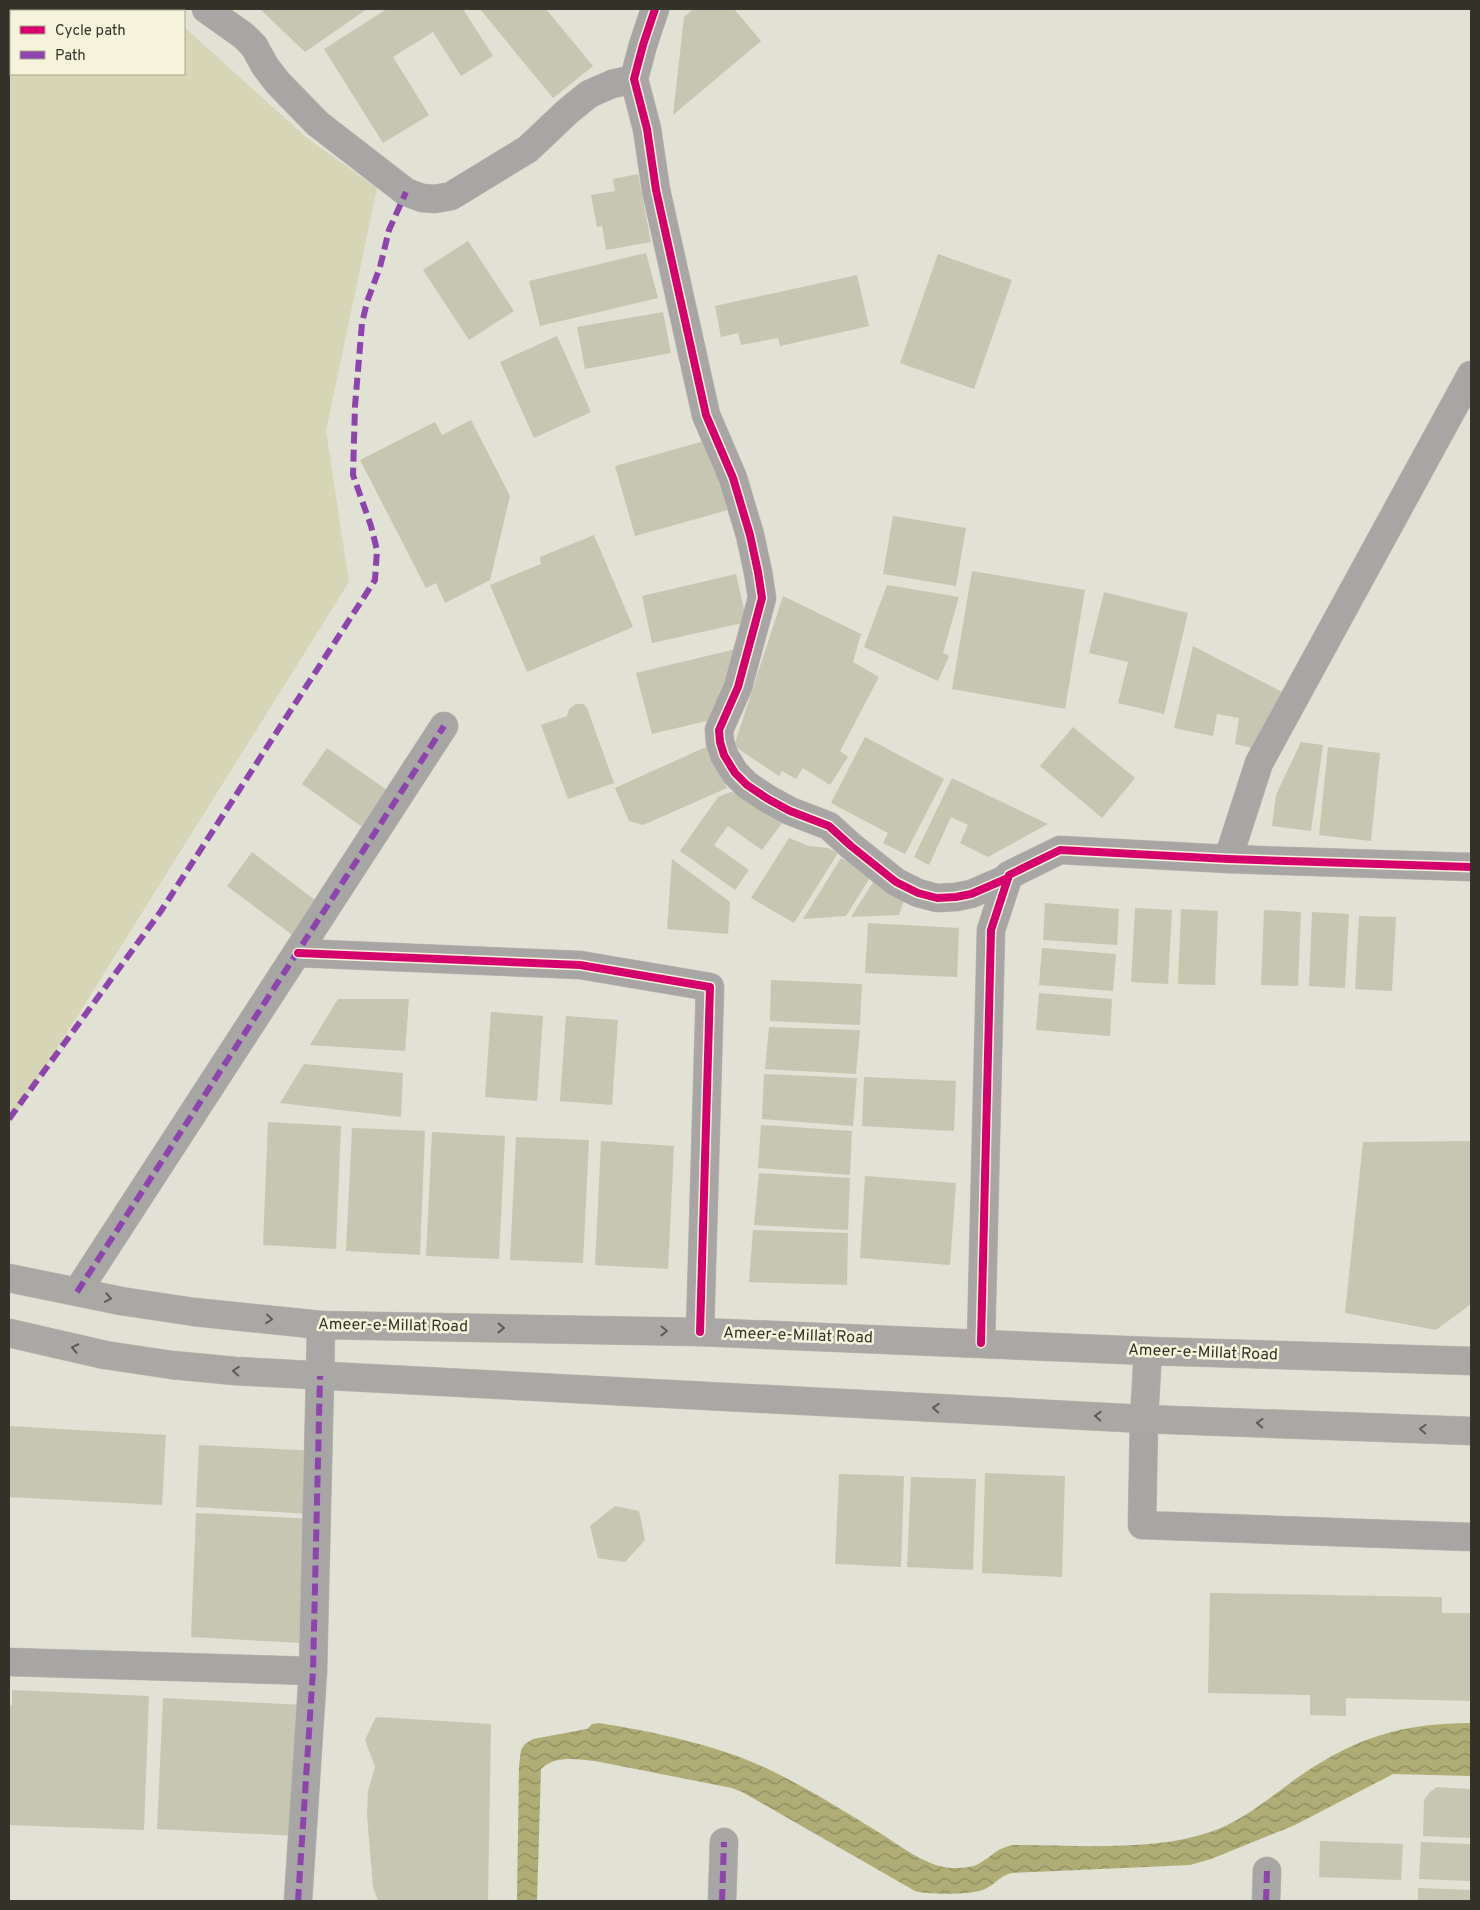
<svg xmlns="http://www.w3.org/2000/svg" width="1480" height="1910" font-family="Overpass,sans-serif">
  <defs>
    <pattern id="water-waves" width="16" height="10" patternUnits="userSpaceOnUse" patternTransform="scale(1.25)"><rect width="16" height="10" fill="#afac76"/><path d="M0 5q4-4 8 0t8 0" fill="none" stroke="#8f8d61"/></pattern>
  </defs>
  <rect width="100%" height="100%" fill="#e1e1d4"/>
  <!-- grass -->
  <path fill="#d6d5b5" d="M9,9h155l3,2h-156v63h173v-47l123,111 70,50 -51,243 23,151 -340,543z"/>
  <!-- water -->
  <path fill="url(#water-waves)" d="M599,1723c56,9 124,23 175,49 37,18 71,40 106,61 21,13 45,33 71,35 9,0 21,0 29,-5 14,-8 15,-14 33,-18 62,0 139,7 197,-13 33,-11 59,-34 87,-54 57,-40 105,-55 174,-55v53l-78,-2 -98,51 -84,34 -21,6 -179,8c-13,4 -15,11 -26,16 -14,6 -55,6 -70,2l-171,-98 -12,-5 -137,-27c-17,-2 -41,-6 -54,8l-4,132h-20l2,-135 2,-16 4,-6 8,-5 54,-10 5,-5z"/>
  <!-- building -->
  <g fill="#c6c6b1">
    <path d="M260,9h107l-62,43z"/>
    <path d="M387,9h76l30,47 -32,20 -28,-44 -40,25 36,58 -46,28 -59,-94z"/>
    <path d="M480,9h66l47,57 -40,32z"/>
    <path d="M693,9h41l27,32 -88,74 11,-98z"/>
    <path d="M638,174l13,68 -45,8 -4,-24 -5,1 -6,-32 24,-4 -2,-12z"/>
    <path d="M468,241l46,70 -45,29 -46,-70z"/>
    <path d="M646,253l12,45 -118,28 -11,-45z"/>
    <path d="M938,254l74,26 -38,109 -74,-26z"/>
    <path d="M857,275l12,51 -89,20 -2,-8 -37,7 -3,-12 -17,4 -6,-31z"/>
    <path d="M663,312l8,41 -86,16 -8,-42z"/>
    <path d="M557,336l34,76 -57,26 -34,-76z"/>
    <path d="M471,420l39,76 -20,84 -45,23 -9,-20 -10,5 -66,-128 75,-38 7,13z"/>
    <path d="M708,440l20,70 -93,26 -20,-70z"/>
    <path d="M893,516l73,12 -10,58 -73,-12z"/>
    <path d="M594,535l39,92 -106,45 -37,-87 51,-21 -1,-7z"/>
    <path d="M972,571l113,19 -20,119 -113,-20z"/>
    <path d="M736,574l11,48 -95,21 -10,-47z"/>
    <path d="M887,585l72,12 -16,56 6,3 -11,25 -74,-34z"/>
    <path d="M1104,592l84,21 -24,101 -46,-11 10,-41 -39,-9z"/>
    <path d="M783,596l78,38 -8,28 26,15 -39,74 8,6 -18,28 -27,-17 -7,11 -14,-8 -3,5 -45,-30z"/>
    <path d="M1193,646l99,51 -23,55 -34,-8 4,-26 -22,-4 -4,22 -39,-8z"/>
    <path d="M740,648l-21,70 -67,16 -16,-61z"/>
    <path d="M576,704h7l4,4 27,75 -46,16 -27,-74 26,-9 2,-7z"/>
    <path d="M1073,727l62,51 -33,40 -62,-52z"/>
    <path d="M865,737l79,42 -39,75 -22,-11 5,-10 -57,-30z"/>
    <path d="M1301,742l22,3 -12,86 -39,-5 4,-31z"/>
    <path d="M708,746l19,42 -84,37 -14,-4 -14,-33z"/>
    <path d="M1328,747l52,6 -9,88 -52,-6z"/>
    <path d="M327,748l70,49 -25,37 -70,-50z"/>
    <path d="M952,778l96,46 -60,33 -28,-14 8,-18 -17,-8 -22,48 -15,-8z"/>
    <path d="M731,792l10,2 41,29 -20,27 -34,-24 -14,19 35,25 -14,20 -55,-39 38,-54z"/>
    <path d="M789,838l20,8 19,2 10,5 -44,70 -43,-25z"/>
    <path d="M252,852l72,55 -25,33 -72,-54z"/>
    <path d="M841,858l30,18 -25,40 -43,3z"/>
    <path d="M672,859l58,43 -2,32 -61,-5z"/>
    <path d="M877,876l29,18 -7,21 -48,2z"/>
    <path d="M1045,903l74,6 -2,36 -74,-5z"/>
    <path d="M1135,908l37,2 -4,74 -37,-2z"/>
    <path d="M1181,909l37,2 -3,74 -37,-1z"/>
    <path d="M1264,910l37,2 -3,74 -37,-1z"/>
    <path d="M1312,912l37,2 -4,74 -36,-2z"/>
    <path d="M1359,916l37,1 -4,74 -37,-2z"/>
    <path d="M868,923l91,5 -2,49 -92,-4z"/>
    <path d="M1042,948l74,6 -3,37 -74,-6z"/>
    <path d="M771,980l91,4 -2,41 -90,-4z"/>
    <path d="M1039,993l73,6 -2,37 -74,-6z"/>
    <path d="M338,999h71l-4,52 -95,-6z"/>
    <path d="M491,1012l52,4 -6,85 -52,-4z"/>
    <path d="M566,1016l52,4 -6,85 -52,-4z"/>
    <path d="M769,1027l91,3 -4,44 -91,-5z"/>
    <path d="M304,1064l99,9 -2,44 -121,-14z"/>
    <path d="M764,1074l93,4 -4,48 -91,-7z"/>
    <path d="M864,1077l92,4 -2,50 -92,-5z"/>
    <path d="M268,1122l73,4 -5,123 -73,-4z"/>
    <path d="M761,1125l91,6 -2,44 -92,-7z"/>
    <path d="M352,1128l73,3 -5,124 -74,-4z"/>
    <path d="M432,1132l73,4 -6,123 -73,-3z"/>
    <path d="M516,1137l73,3 -6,123 -73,-3z"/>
    <path d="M601,1141l73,5 -6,123 -73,-4z"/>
    <path d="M1471,1141v163l-35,26 -91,-17 18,-171z"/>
    <path d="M759,1173l91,5 -2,52 -94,-5z"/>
    <path d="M865,1176l91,7 -6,82 -90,-7z"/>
    <path d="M753,1230l95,3 -1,52 -98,-3z"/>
    <path d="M9,1426l157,9 -4,70 -153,-8z"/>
    <path d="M199,1445l116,6 -4,63 -115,-7z"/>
    <path d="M985,1473l80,3 -3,101 -80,-4z"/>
    <path d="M839,1474l65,2 -3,91 -66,-3z"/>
    <path d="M911,1477l65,2 -3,91 -66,-3z"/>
    <path d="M615,1506l24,5 6,29 -20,22 -27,-4 -8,-32z"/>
    <path d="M196,1513l119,6 -15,124 -109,-6z"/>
    <path d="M1210,1593l232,4v16h29v88l-125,-3v18l-36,-1v-20l-102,-2z"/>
    <path d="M12,1690l137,6 -5,134 -135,-5v-120h3z"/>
    <path d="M163,1698l142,7 -6,131 -142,-7z"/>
    <path d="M376,1717l115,7 -3,177h-110l-5,-14 -6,-72 1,-24 7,-24 -10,-27z"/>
    <path d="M1437,1787l34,2v49l-48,-2 1,-36 6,-8z"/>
    <path d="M1320,1841l83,3 -2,36 -82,-3z"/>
    <path d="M1421,1842l50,2v37l-52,-2z"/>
    <path d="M1418,1888l53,2v11h-53z"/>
  </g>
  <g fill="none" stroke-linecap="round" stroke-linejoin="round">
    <!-- minor casing -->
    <g stroke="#bdbdb3" stroke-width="29">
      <g id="minor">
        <path d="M206,9l38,27 10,10 11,20 13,17 40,41 88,68 16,6 13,1 16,-3 77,-47 39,-37 22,-18 23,-10 22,-5"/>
        <path d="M655,9l-12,36 -9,34 13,50 9,61 50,225 27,63 17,57 8,37 4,26 -24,89 -19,43 1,12 4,13 11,18 12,12 21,14 22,12 39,15 22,20 45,36 22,11 19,5 19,-1 15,-3 37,-16"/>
        <path d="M1228,859l31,-96 212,-388"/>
        <path d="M298,953l282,12 130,22 -10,345"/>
        <path d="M77,1292l367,-566"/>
        <path d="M981,1343l10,-413 18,-55 51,-25 168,9 243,8"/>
        <path d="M1144,1419l-2,106 329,12"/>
        <path d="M9,1662l304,9"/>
        <path d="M298,1901l15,-230 7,-295"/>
        <path d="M722,1901l2,-59"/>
        <path d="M1266,1901l1,-30"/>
      </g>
    </g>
    <!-- major casing -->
    <g stroke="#bdbdb3" stroke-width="29">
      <g id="major">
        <path d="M9,1278l112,23 73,11 127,13 379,7 448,19 323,10"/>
        <path d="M9,1333l96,22 67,10 63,6 909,48 327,12"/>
        <path d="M320,1376l1,-51"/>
        <path d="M1144,1419l4,-68"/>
      </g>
    </g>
    <!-- minor -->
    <use href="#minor" stroke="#a7a6a4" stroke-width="28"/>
    <!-- major -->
    <use href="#major" stroke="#aaa8a4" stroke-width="28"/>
    <!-- quiet -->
    <g stroke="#8e44ad" stroke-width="6" stroke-dasharray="12 6" stroke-linecap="butt">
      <path d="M9,1119l152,-208 214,-331 2,-30 -6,-24 -18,-51 2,-69 7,-83 5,-21 13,-35 9,-37 17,-38"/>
      <path d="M77,1292l367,-566"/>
      <path d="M298,1901l15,-230 7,-295"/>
      <path d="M722,1901l2,-59"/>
      <path d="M1266,1901l1,-30"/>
    </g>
    <!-- cycleway casing -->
    <g stroke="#f5f4db" stroke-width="11">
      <g id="cycleway">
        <path d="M655,9l-12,36 -9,34 13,50 9,61 50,225 27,63 17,57 8,37 4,26 -24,89 -19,43 1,12 4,13 11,18 12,12 21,14 22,12 39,15 22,20 45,36 22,11 19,5 19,-1 15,-3 37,-16"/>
        <path d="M298,953l282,12 130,22 -10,345"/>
        <path d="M981,1343l10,-413 18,-55 51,-25 168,9 243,8"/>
      </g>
    </g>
    <!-- cycleway -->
    <use href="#cycleway" stroke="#d6006c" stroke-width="8"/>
  </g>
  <!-- one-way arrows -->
  <defs><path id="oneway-chevron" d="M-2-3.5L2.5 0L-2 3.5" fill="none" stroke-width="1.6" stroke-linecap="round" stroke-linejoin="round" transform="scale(1.25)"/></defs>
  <g stroke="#5d5c54">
    <use href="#oneway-chevron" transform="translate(108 1298) rotate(11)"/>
    <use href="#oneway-chevron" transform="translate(269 1319) rotate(6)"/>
    <use href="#oneway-chevron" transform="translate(501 1328) rotate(1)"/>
    <use href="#oneway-chevron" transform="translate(664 1331) rotate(1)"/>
    <use href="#oneway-chevron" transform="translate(75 1348) rotate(-168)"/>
    <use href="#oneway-chevron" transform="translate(236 1371) rotate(-176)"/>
    <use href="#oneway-chevron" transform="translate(936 1408) rotate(-177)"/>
    <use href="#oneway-chevron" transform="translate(1098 1416) rotate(-177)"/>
    <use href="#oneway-chevron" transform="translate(1260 1423) rotate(-178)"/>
    <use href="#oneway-chevron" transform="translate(1423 1429) rotate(-178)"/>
  </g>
  <g text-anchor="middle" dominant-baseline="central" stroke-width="5" stroke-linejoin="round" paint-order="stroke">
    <!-- street labels -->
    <g font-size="16" fill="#333329" stroke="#f5f4db">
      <text transform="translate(393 1326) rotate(1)">Ameer-e-Millat Road</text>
      <text transform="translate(798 1336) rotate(2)">Ameer-e-Millat Road</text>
      <text transform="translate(1203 1353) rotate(2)">Ameer-e-Millat Road</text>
    </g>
  </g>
  <!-- border -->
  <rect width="1480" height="1910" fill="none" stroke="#333329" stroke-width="20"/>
  <!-- legend -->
  <rect x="10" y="10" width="175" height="65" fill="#f5f4db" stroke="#a7a794"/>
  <rect x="20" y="26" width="25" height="8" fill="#d6006c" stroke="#a7a794"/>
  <text x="55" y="35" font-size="15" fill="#333329">Cycle path</text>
  <rect x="20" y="51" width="25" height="8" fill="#8e44ad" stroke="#a7a794"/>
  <text x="55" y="60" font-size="15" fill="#333329">Path</text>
</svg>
